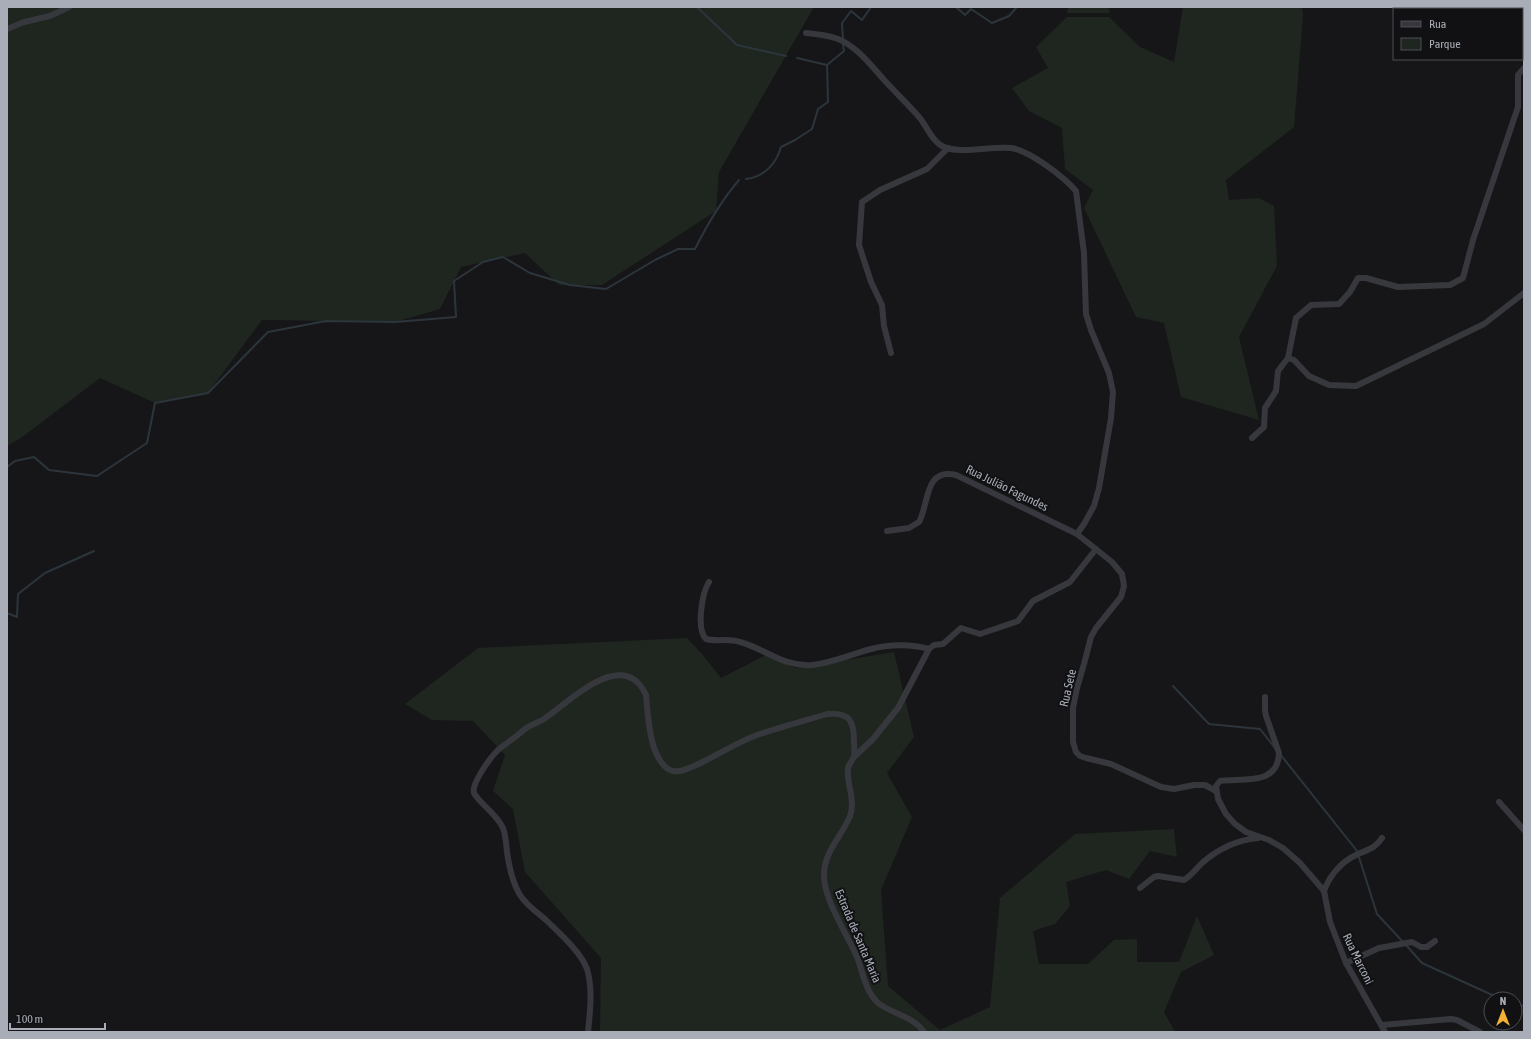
<svg xmlns="http://www.w3.org/2000/svg" width="1531" height="1039" font-family="'Asap Condensed',sans-serif">
  <rect width="100%" height="100%" fill="#161618"/>
  <!-- green -->
  <g fill="#1e261f">
    <path d="M7,7h807l-95,165 -3,39 -114,74h-43l-34,-32 -64,14 -21,42 -45,13 -133,-2 -54,73 -53,10 -55,-25 -79,60 -14,8z"/>
    <path d="M1068,7h40l2,6h-43z"/>
    <path d="M1183,7h119l1,9 -9,111 -68,53 3,20 30,-2 15,8 3,60 -38,71 20,83 -78,-23 -17,-74 -28,-6 -52,-109 9,-18 -28,-21 -3,-41 -33,-17 -17,-23 36,-20 -12,-21 31,-30h42l31,30 34,15z"/>
    <path d="M687,638l15,16 19,24 45,-23 29,13 99,-16 20,85 -27,36 25,44 -31,73 7,96 52,44 50,-23 10,-109 75,-64 99,-5 3,28 -27,-6 -21,28 -23,-9 -40,12 4,24 -15,18 -22,7 6,33h49l26,-24 23,-1v23h42l18,-46 17,39 -33,17 -17,40 11,20h-575l1,-74 -76,-86 -12,-63 -20,-18 12,-36 -32,-34 -41,-1 -27,-16 73,-56z"/>
  </g>
  <g fill="none" stroke-linecap="round" stroke-linejoin="round">
    <!-- stream -->
    <g stroke="#2c353c" stroke-width="2">
      <path d="M697,7l40,38 49,11"/>
      <path d="M956,7l9,8 6,-6 21,14 17,-7 8,-9"/>
      <path d="M843,39l-1,-16 9,-12 11,9 9,-13"/>
      <path d="M797,58l30,7"/>
      <path d="M746,179c18,-2 30,-15 35,-32l14,-7 17,-11 6,-20 10,-7 -1,-37 17,-14 -1,-7"/>
      <path d="M7,467l8,-6 19,-4 15,13 48,6 50,-33 8,-40 53,-10 60,-61 58,-11 69,1 61,-5 -2,-36 29,-19 20,-5 27,16 40,12 36,4 49,-29 23,-11h17c12,-24 26,-48 44,-69"/>
      <path d="M7,613l10,4 1,-23 27,-21 49,-22"/>
      <path d="M1173,686l36,38 51,5 15,19"/>
      <path d="M1280,754l77,97 20,63 26,28"/>
      <path d="M1406,945l16,18 79,36"/>
      <path d="M1515,1005l4,2 5,-2"/>
    </g>
    <!-- minor -->
    <g stroke="#37383d" stroke-width="6">
      <path d="M7,29l17,-7 26,-6 19,-9"/>
      <path d="M806,33c11,1 22,2 32,6 20,8 34,28 48,43 11,12 23,23 33,35 8,9 12,23 23,29 16,9 49,0 69,2 18,2 53,29 65,43l8,62 2,61 5,16 18,43 4,19 -2,26 -12,70 -5,18 -10,18 -7,10"/>
      <path d="M891,353l-7,-27 -2,-21 -11,-23 -12,-37 3,-43 18,-12 47,-21 21,-21"/>
      <path d="M1288,358l6,2 15,16 20,9 27,1 128,-62 40,-31"/>
      <path d="M1252,438l12,-11 1,-19 11,-17 2,-20 10,-13 8,-40 15,-13 28,-1 11,-12 8,-14h8l32,9 52,-2 13,-7 10,-38 45,-133v-32l6,-7"/>
      <path d="M887,531l22,-3 10,-6c10,-17 5,-55 37,-47l121,59 35,28 10,12 2,12 -3,11 -25,31 -5,9 -7,27 -7,24 -4,20v34l3,10 4,4 6,2 25,6 50,23 13,2 20,-4h11l11,6"/>
      <path d="M709,582c-7,11 -13,47 -3,57 11,3 23,-1 34,3 26,7 42,25 72,23 20,-2 40,-11 59,-16 18,-5 41,-5 58,0"/>
      <path d="M929,649l5,-4 9,-1 18,-16 19,6 38,-13 15,-20 37,-19 26,-33"/>
      <path d="M1265,697v13l1,6 13,37c-1,33 -35,25 -59,28l-4,5 2,13 8,15 9,10 11,8 23,8 14,8 17,15 24,28 6,31 16,41 39,69"/>
      <path d="M854,757l19,-18 25,-31 31,-59"/>
      <path d="M1499,802l25,28"/>
      <path d="M1140,888l14,-11 4,-1 26,4c7,-4 12,-11 18,-17 16,-14 35,-23 56,-25"/>
      <path d="M1324,891c5,-14 16,-28 30,-35 13,-7 19,-5 28,-18"/>
      <path d="M1346,963l33,-15 33,-6 9,5h6l8,-6"/>
      <path d="M1382,1025l69,-6 6,1 23,12"/>
      <path d="M588,1032c2,-20 5,-43 -1,-63 -6,-17 -28,-36 -41,-49 -8,-7 -20,-15 -26,-25 -8,-13 -11,-29 -13,-43 -1,-8 -1,-16 -4,-24 -6,-14 -25,-26 -29,-35 -3,-9 16,-35 23,-42 4,-4 9,-7 14,-11 6,-4 11,-9 17,-13 5,-3 11,-5 16,-8 13,-9 25,-20 39,-29 22,-15 49,-26 63,5 2,20 3,61 22,74 8,5 17,1 26,-3 21,-9 41,-23 63,-31 23,-8 47,-14 70,-21 23,-2 27,7 27,28 0,5 1,11 0,15 -2,4 -5,7 -6,11 -2,16 8,31 2,48 -8,20 -27,37 -26,60 0,24 23,58 33,81 5,13 7,28 15,39 2,3 4,5 6,7 14,11 35,13 46,29"/>
    </g>
  </g>
  <g text-anchor="middle" dominant-baseline="central" stroke-width="4" stroke-linejoin="round" paint-order="stroke">
    <!-- street labels -->
    <g font-size="12" fill="#a8adb8" stroke="#111113">
      <text transform="translate(1007 488) rotate(26)">Rua Julião Fagundes</text>
      <text transform="translate(1068 688) rotate(-77)">Rua Sete</text>
      <text transform="translate(858 936) rotate(67)">Estrada de Santa Maria</text>
      <text transform="translate(1358 959) rotate(64)">Rua Marconi</text>
    </g>
  </g>
  <!-- border -->
  <rect width="1531" height="1039" fill="none" stroke="#a8adb8" stroke-width="16"/>
  <!-- legend -->
  <rect x="1393" y="8" width="130" height="52" fill="#111113" stroke="#4d4f55"/>
  <rect x="1401" y="21" width="20" height="6" fill="#37383d" stroke="#4d4f55"/>
  <text x="1429" y="28" font-size="12" fill="#a8adb8">Rua</text>
  <rect x="1401" y="38" width="20" height="12" fill="#1e261f" stroke="#4d4f55"/>
  <text x="1429" y="48" font-size="12" fill="#a8adb8">Parque</text>
  <!-- north arrow -->
  <g transform="translate(1503 1011)"><circle r="19" fill="#111113" stroke="#4d4f55"/>
  <path d="M0-3L7 15L0 10L-7 15Z" fill="#f2b134"/>
  <text y="-6" font-size="11" font-weight="bold" text-anchor="middle" fill="#a8adb8">N</text>
  </g>
  <!-- scale -->
  <path d="M10 1023v6h95v-6" fill="none" stroke="#a8adb8" stroke-width="2"/>
  <text x="16" y="1023" font-size="12" fill="#a8adb8" stroke="#111113" stroke-width="3" paint-order="stroke">100 m</text>
</svg>
